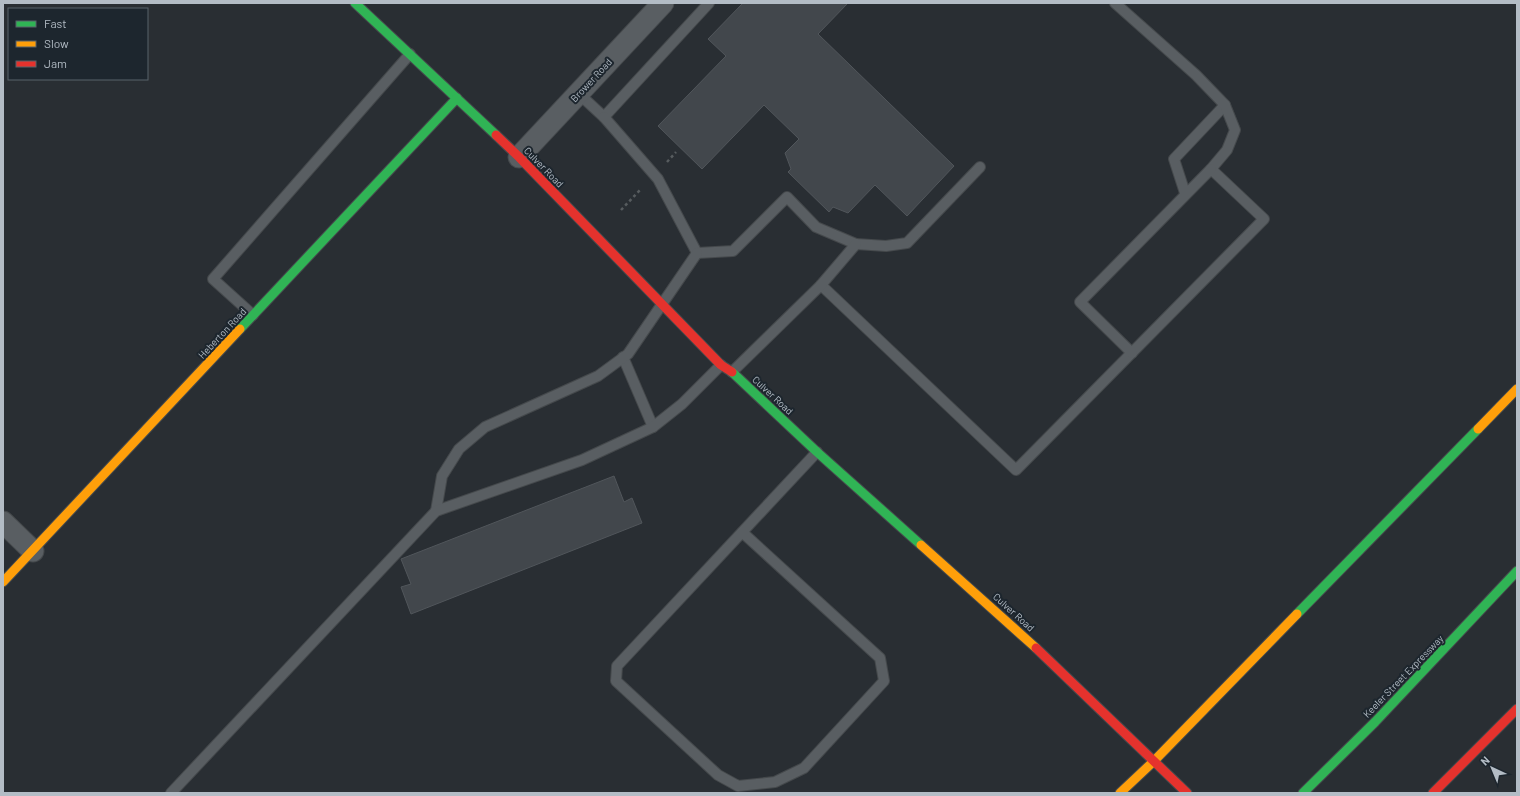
<svg xmlns="http://www.w3.org/2000/svg" width="1520" height="796" font-family="Barlow,sans-serif">
  <rect width="100%" height="100%" fill="#292e33"/>
  <!-- building -->
  <g fill="#42474c" stroke="#51565b">
    <path d="M743,3h105l-30,31 136,132 -47,50 -32,-31 -27,28 -15,-6 -4,5 -41,-40 3,-3 -6,-16 14,-14 -35,-34 -62,64 -44,-43 68,-70 -18,-17z"/>
    <path d="M614,476l10,26 8,-4 10,25 -231,91 -10,-27 10,-3 -10,-25z"/>
  </g>
  <g fill="none" stroke-linecap="round" stroke-linejoin="round">
    <!-- lane casing -->
    <g stroke="#45494c" stroke-width="12">
      <g id="lane">
        <path d="M578,93l26,24 105,-114"/>
        <path d="M604,117l54,62 39,74"/>
        <path d="M1185,193l-11,-34 51,-54"/>
        <path d="M697,253l36,-2 54,-54 29,30 40,17 30,2 21,-3 73,-76"/>
        <path d="M821,285l195,185 248,-251 -53,-50 16,-19 8,-20 -10,-25 -29,-30 -81,-72"/>
        <path d="M253,315l-40,-36 197,-225"/>
        <path d="M1132,353l-52,-51 131,-133"/>
        <path d="M623,357l30,70"/>
        <path d="M732,372l89,-87 35,-41"/>
        <path d="M436,511l6,-35 17,-27 26,-22 113,-51 30,-22 69,-101"/>
        <path d="M742,532l138,126 4,23 -80,87 -29,14 -37,4 -20,-11 -102,-94 1,-15 200,-214"/>
        <path d="M171,793l265,-282 146,-51 71,-33 29,-23 39,-39"/>
      </g>
    </g>
    <!-- street casing -->
    <g stroke="#45494c" stroke-width="23">
      <g id="street">
        <path d="M519,157l144,-154"/>
        <path d="M3,522l30,29"/>
      </g>
    </g>
    <!-- fast casing -->
    <g stroke="#45494c" stroke-width="11">
      <g id="fast">
        <path d="M355,3l141,132"/>
        <path d="M240,329l217,-231"/>
        <path d="M732,372l85,80 104,93"/>
        <path d="M1297,614l181,-185"/>
        <path d="M1303,793l72,-71 142,-151"/>
      </g>
    </g>
    <!-- slow casing -->
    <g stroke="#45494c" stroke-width="11">
      <g id="slow">
        <path d="M1478,429l39,-40"/>
        <path d="M921,545l115,103"/>
        <path d="M3,582l237,-253"/>
        <path d="M1154,761l143,-147"/>
        <path d="M1120,793l34,-32"/>
      </g>
    </g>
    <!-- jam casing -->
    <g stroke="#45494c" stroke-width="11">
      <g id="jam">
        <path d="M496,135l23,22 202,208 11,7"/>
        <path d="M1036,648l151,145"/>
        <path d="M1433,793l84,-84"/>
      </g>
    </g>
    <!-- path -->
    <g stroke="#575c5f" stroke-width="2.5" stroke-dasharray="3 3" stroke-linecap="butt">
      <path d="M667,162l9,-10"/>
      <path d="M621,210l20,-21"/>
    </g>
    <!-- lane -->
    <use href="#lane" stroke="#595e62" stroke-width="10"/>
    <!-- street -->
    <use href="#street" stroke="#595e62" stroke-width="21"/>
    <!-- fast -->
    <use href="#fast" stroke="#30b455" stroke-width="9"/>
    <!-- slow -->
    <use href="#slow" stroke="#ff9f0a" stroke-width="9"/>
    <!-- jam -->
    <use href="#jam" stroke="#e5322d" stroke-width="9"/>
  </g>
  <g text-anchor="middle" dominant-baseline="central" stroke-width="4" stroke-linejoin="round" paint-order="stroke">
    <!-- street labels -->
    <g font-size="10" fill="#b3bcc5" stroke="#1d262e">
      <text transform="translate(591 80) rotate(-47)">Brower Road</text>
      <text transform="translate(544 167) rotate(46)">Culver Road</text>
      <text transform="translate(222 333) rotate(-47)">Heberton Road</text>
      <text transform="translate(773 395) rotate(43)">Culver Road</text>
      <text transform="translate(1014 612) rotate(42)">Culver Road</text>
      <text transform="translate(1403 676) rotate(-46)">Keeler Street Expressway</text>
    </g>
  </g>
  <!-- border -->
  <rect width="1520" height="796" fill="none" stroke="#b3bcc5" stroke-width="8"/>
  <!-- legend -->
  <rect x="8" y="8" width="140" height="72" fill="#1d262e" stroke="#59626a"/>
  <rect x="16" y="21" width="20" height="6" fill="#30b455" stroke="#59626a"/>
  <text x="44" y="28" font-size="12" fill="#b3bcc5">Fast</text>
  <rect x="16" y="41" width="20" height="6" fill="#ff9f0a" stroke="#59626a"/>
  <text x="44" y="48" font-size="12" fill="#b3bcc5">Slow</text>
  <rect x="16" y="61" width="20" height="6" fill="#e5322d" stroke="#59626a"/>
  <text x="44" y="68" font-size="12" fill="#b3bcc5">Jam</text>
  <!-- north arrow -->
  <g transform="translate(1492 768) rotate(316)" stroke="#1d262e" stroke-width="3" paint-order="stroke">
  <path d="M0-3L7 15L0 10L-7 15Z" fill="#b3bcc5"/>
  <text y="-6" font-size="11" font-weight="bold" text-anchor="middle" fill="#b3bcc5">N</text>
  </g>
</svg>
